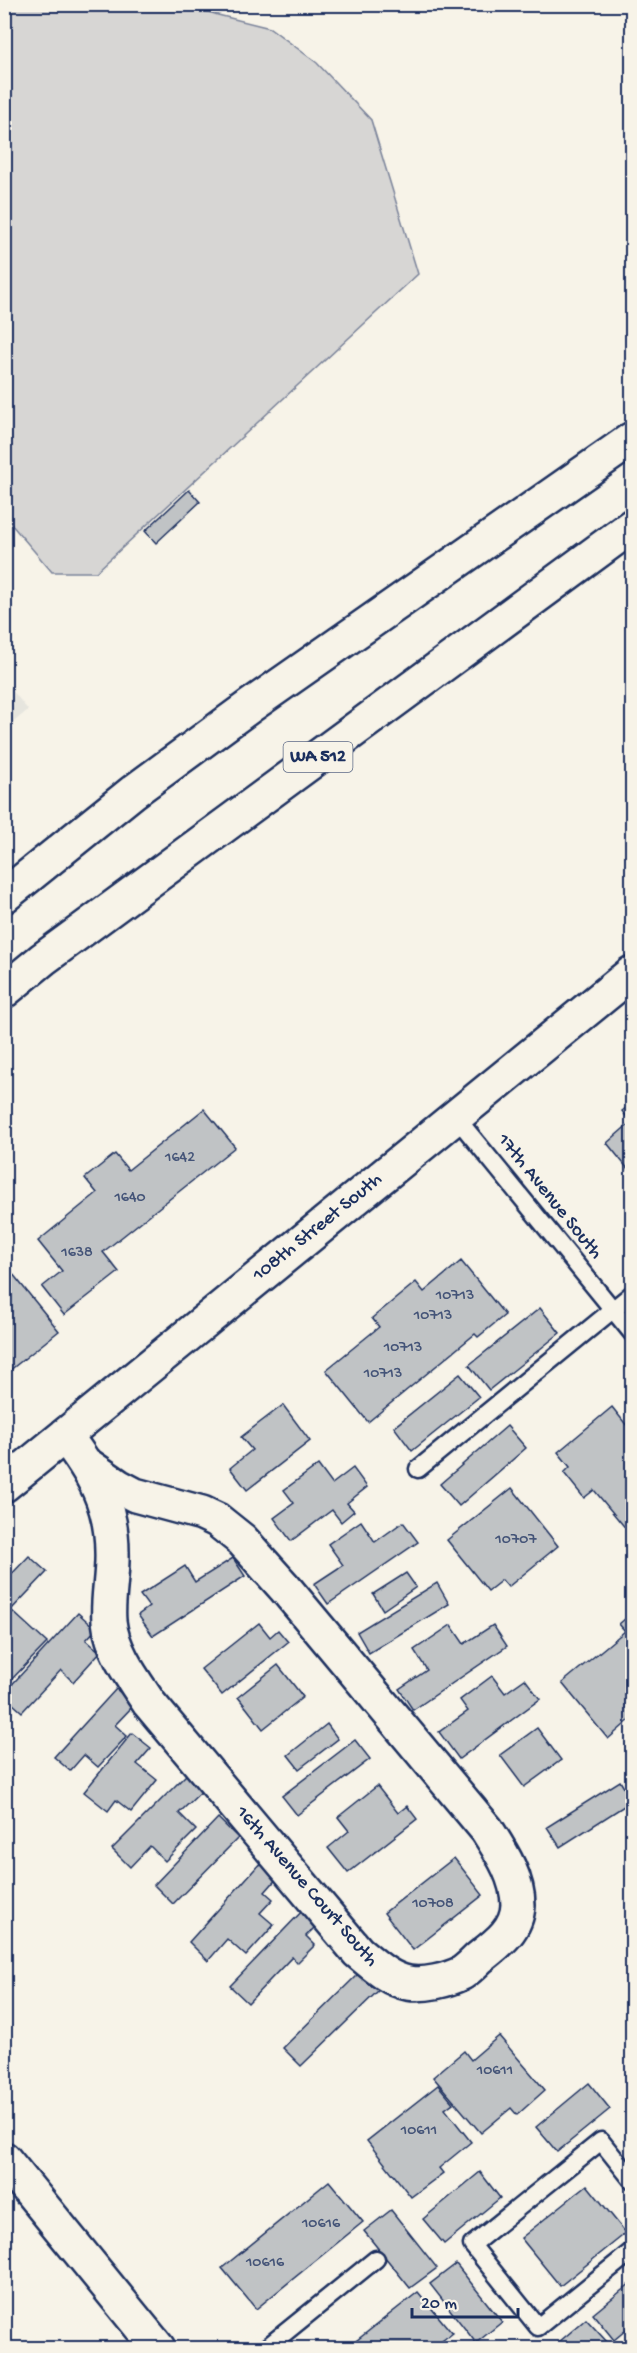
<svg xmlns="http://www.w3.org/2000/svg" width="637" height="2353" font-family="'Gochi Hand',sans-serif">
  <rect width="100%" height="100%" fill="#f7f3e8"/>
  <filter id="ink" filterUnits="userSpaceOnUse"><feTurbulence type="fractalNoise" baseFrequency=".0167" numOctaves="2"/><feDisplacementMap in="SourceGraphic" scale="12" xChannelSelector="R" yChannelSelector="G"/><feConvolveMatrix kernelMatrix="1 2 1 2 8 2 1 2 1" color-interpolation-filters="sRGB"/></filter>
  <g filter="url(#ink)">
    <!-- built -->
    <path fill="#e6e5de" d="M5,681l23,29 -23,19h-1z"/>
    <!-- green -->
    <path fill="#d7d6d4" stroke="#798299" stroke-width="1.5" d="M4,5h182l32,10 52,13 47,35 54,57 47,154 -322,298h-44l-47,-55z"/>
    <!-- building -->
    <g fill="#c0c3c5" stroke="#1b2f5e" stroke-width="1.5">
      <path d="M189,490l11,12 -44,41 -11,-12z"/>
      <path d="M632,1103v71l-25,-31 24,-21 -9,-11z"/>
      <path d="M204,1109l31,38 -132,105 16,20 -55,43 -22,-28 20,-16 -24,-30 59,-48 -12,-15 30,-24 13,16z"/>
      <path d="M461,1261l44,54 -27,22 -3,-3 -107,88 -42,-52 53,-43 -7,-9 44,-36 8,10z"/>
      <path d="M12,1273l47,58 -55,44v-97z"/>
      <path d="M540,1308l20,25 -71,57 -20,-25z"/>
      <path d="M460,1374l19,23 -67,54 -18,-24z"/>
      <path d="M283,1405l27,36 -63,49 -17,-22 22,-18 -11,-13z"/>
      <path d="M612,1407l20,25v104l-38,-46 -10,8 -20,-25 6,-6 -12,-15z"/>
      <path d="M507,1426l19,22 -67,58 -19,-22z"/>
      <path d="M318,1465l14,19 21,-16 14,19 -20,16 7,8 -13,11 -9,-12 -41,31 -17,-23 20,-15 -10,-13z"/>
      <path d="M512,1488l46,58 -50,41 -6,-7 -14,11 -41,-51z"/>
      <path d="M361,1521l14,21 28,-20 15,20 -90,62 -14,-20 29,-19 -15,-21z"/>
      <path d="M29,1556l18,16 -36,38 36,33 -40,41 -3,-2v-100z"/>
      <path d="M233,1558l12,18 -92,60 -15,-21 11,-8 -9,-12 45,-29 10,16z"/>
      <path d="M406,1573l10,14 -33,23 -10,-16z"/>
      <path d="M437,1583l12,21 -80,49 -12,-21z"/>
      <path d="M78,1613l18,16 -10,11 14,12 -27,30 -12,-12 -39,42 -18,-16v-3z"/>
      <path d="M632,1613v105l-24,21 -46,-56 63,-52 -6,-7z"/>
      <path d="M259,1623l11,14 8,-7 10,12 -66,53 -21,-26z"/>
      <path d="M451,1625l13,19 29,-19 14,21 -94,64 -14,-21 28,-19 -13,-20z"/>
      <path d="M278,1665l25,32 -40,32 -25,-32z"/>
      <path d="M492,1676l13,17 20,-14 15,20 -81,60 -20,-27 29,-21 -8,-11z"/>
      <path d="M116,1689l18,16 -19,20 12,11 -29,31 -14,-12 -14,16 -16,-14z"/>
      <path d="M327,1724l11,15 -39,30 -11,-14z"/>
      <path d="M537,1728l24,32 -37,27 -24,-32z"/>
      <path d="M132,1733l19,15 -14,16 20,16 -26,32 -15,-12 -8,11 -24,-19z"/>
      <path d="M355,1740l15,19 -73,56 -15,-19z"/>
      <path d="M188,1773l16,16 -25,24 17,17 -31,31 -15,-15 -20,21 -18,-18z"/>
      <path d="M620,1781l12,20 -72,46 -13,-20z"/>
      <path d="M377,1786l21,27 9,-7 10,13 -69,54 -20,-25 21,-17 -11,-14z"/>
      <path d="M218,1818l20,20 -65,66 -19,-19z"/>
      <path d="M454,1858l29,37 -70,55 -29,-37z"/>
      <path d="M262,1861l17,15 -14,16 8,7 -13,14 14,12 -28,31 -19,-17 -19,22 -19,-19z"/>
      <path d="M307,1906l15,14 -16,16 9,9 -18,18 -5,-6 -44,46 -18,-17z"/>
      <path d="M361,1971l18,19 -78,76 -18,-18z"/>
      <path d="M499,2036l46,54 -28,25 -6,-7 -30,25 -48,-56 31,-26 7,9z"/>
      <path d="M589,2083l21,26 -53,43 -21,-25z"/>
      <path d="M438,2085l15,18 -8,6 26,33 -32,26 4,5 -32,24 -44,-56z"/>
      <path d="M480,2172l20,26 -56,46 -21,-25z"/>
      <path d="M329,2181l34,41 -107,87 -34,-41z"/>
      <path d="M587,2185l39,48 -66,53 -39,-48z"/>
      <path d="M391,2210l46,58 -27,20 -46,-57z"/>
      <path d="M456,2264l46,58 -26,21 -46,-59z"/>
      <path d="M632,2282v43l-18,15 -21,-26z"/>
      <path d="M418,2292l34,41 -19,15h-86z"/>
      <path d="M586,2319l22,24 -6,5h-50z"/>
    </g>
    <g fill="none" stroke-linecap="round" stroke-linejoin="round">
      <!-- service casing -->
      <g stroke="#1b2f5e" stroke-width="21">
        <g id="service">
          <path d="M455,1116l177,217"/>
          <path d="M418,1469l214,-175"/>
          <path d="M632,2180l-31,-39 -129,104 66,82 94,-76"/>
          <path d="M266,2348l110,-89"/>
        </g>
      </g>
      <!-- minor casing -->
      <g stroke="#1b2f5e" stroke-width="38">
        <path id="minor" d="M65,1436c28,36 47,69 47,116 1,23 -5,47 -3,69 3,30 24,58 40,82l209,249c16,13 30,27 50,31 16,3 40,-3 54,-10 6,-4 12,-10 17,-15 18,-14 38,-28 39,-53 0,-28 -17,-53 -31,-75l-202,-242 -43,-48 -25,-20 -15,-7 -67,-18 -17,-9 -29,-20"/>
      </g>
      <!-- tertiary casing -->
      <g stroke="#1b2f5e" stroke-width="38">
        <g id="tertiary">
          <path d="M4,1485l628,-512"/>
          <path d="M4,2159l154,189"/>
        </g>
      </g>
      <!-- motorway casing -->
      <g stroke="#1b2f5e" stroke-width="38">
        <g id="motorway">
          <path d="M4,896l129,-104 117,-86 382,-267"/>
          <path d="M4,991l39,-32 589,-433"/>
        </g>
      </g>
      <!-- service -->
      <use href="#service" stroke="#f7f3e8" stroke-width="16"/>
      <!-- minor -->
      <use href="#minor" stroke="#f7f3e8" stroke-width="33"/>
      <!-- tertiary -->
      <use href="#tertiary" stroke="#f7f3e8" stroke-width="33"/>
      <!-- motorway -->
      <use href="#motorway" stroke="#f7f3e8" stroke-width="33"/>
    </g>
  </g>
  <g text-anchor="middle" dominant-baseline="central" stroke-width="4.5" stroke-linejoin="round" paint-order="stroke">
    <!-- number labels -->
    <g font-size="16" fill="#445478">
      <text x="180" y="1158">1642</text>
      <text x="130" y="1198">1640</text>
      <text x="77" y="1253">1638</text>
      <text x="455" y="1296">10713</text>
      <text x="433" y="1316">10713</text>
      <text x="403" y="1348">10713</text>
      <text x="383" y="1374">10713</text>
      <text x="516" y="1540">10707</text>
      <text x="433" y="1904">10708</text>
      <text x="495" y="2071">10611</text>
      <text x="419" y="2131">10611</text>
      <text x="321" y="2224">10616</text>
      <text x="265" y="2263">10616</text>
    </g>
    <!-- shield labels -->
    <rect fill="#f7f3e8" stroke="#5d6a87" stroke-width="1.5" x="283.5" y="742" width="69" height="30" rx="4.5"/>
    <g font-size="18" font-weight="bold" fill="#1b2f5e">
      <text x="318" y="757">WA 512</text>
    </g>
    <!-- street labels -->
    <g font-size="20" fill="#1b2f5e" stroke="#f7f3e8">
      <text transform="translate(549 1197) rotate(51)">17th Avenue South</text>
      <text transform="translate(318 1228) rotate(-39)">108th Street South</text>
      <text transform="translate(306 1887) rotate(49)">16th Avenue Court South</text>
    </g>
  </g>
  <!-- margin -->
  <rect width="637" height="2353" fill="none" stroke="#f7f3e8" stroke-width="24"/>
  <rect x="12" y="12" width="613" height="2329" fill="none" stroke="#1b2f5e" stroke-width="2" filter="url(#ink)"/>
  <!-- scale -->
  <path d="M412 2308v9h106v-9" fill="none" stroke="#1b2f5e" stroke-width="3"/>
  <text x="421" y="2308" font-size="18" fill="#1b2f5e" stroke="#f7f3e8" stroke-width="4.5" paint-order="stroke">20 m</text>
</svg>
